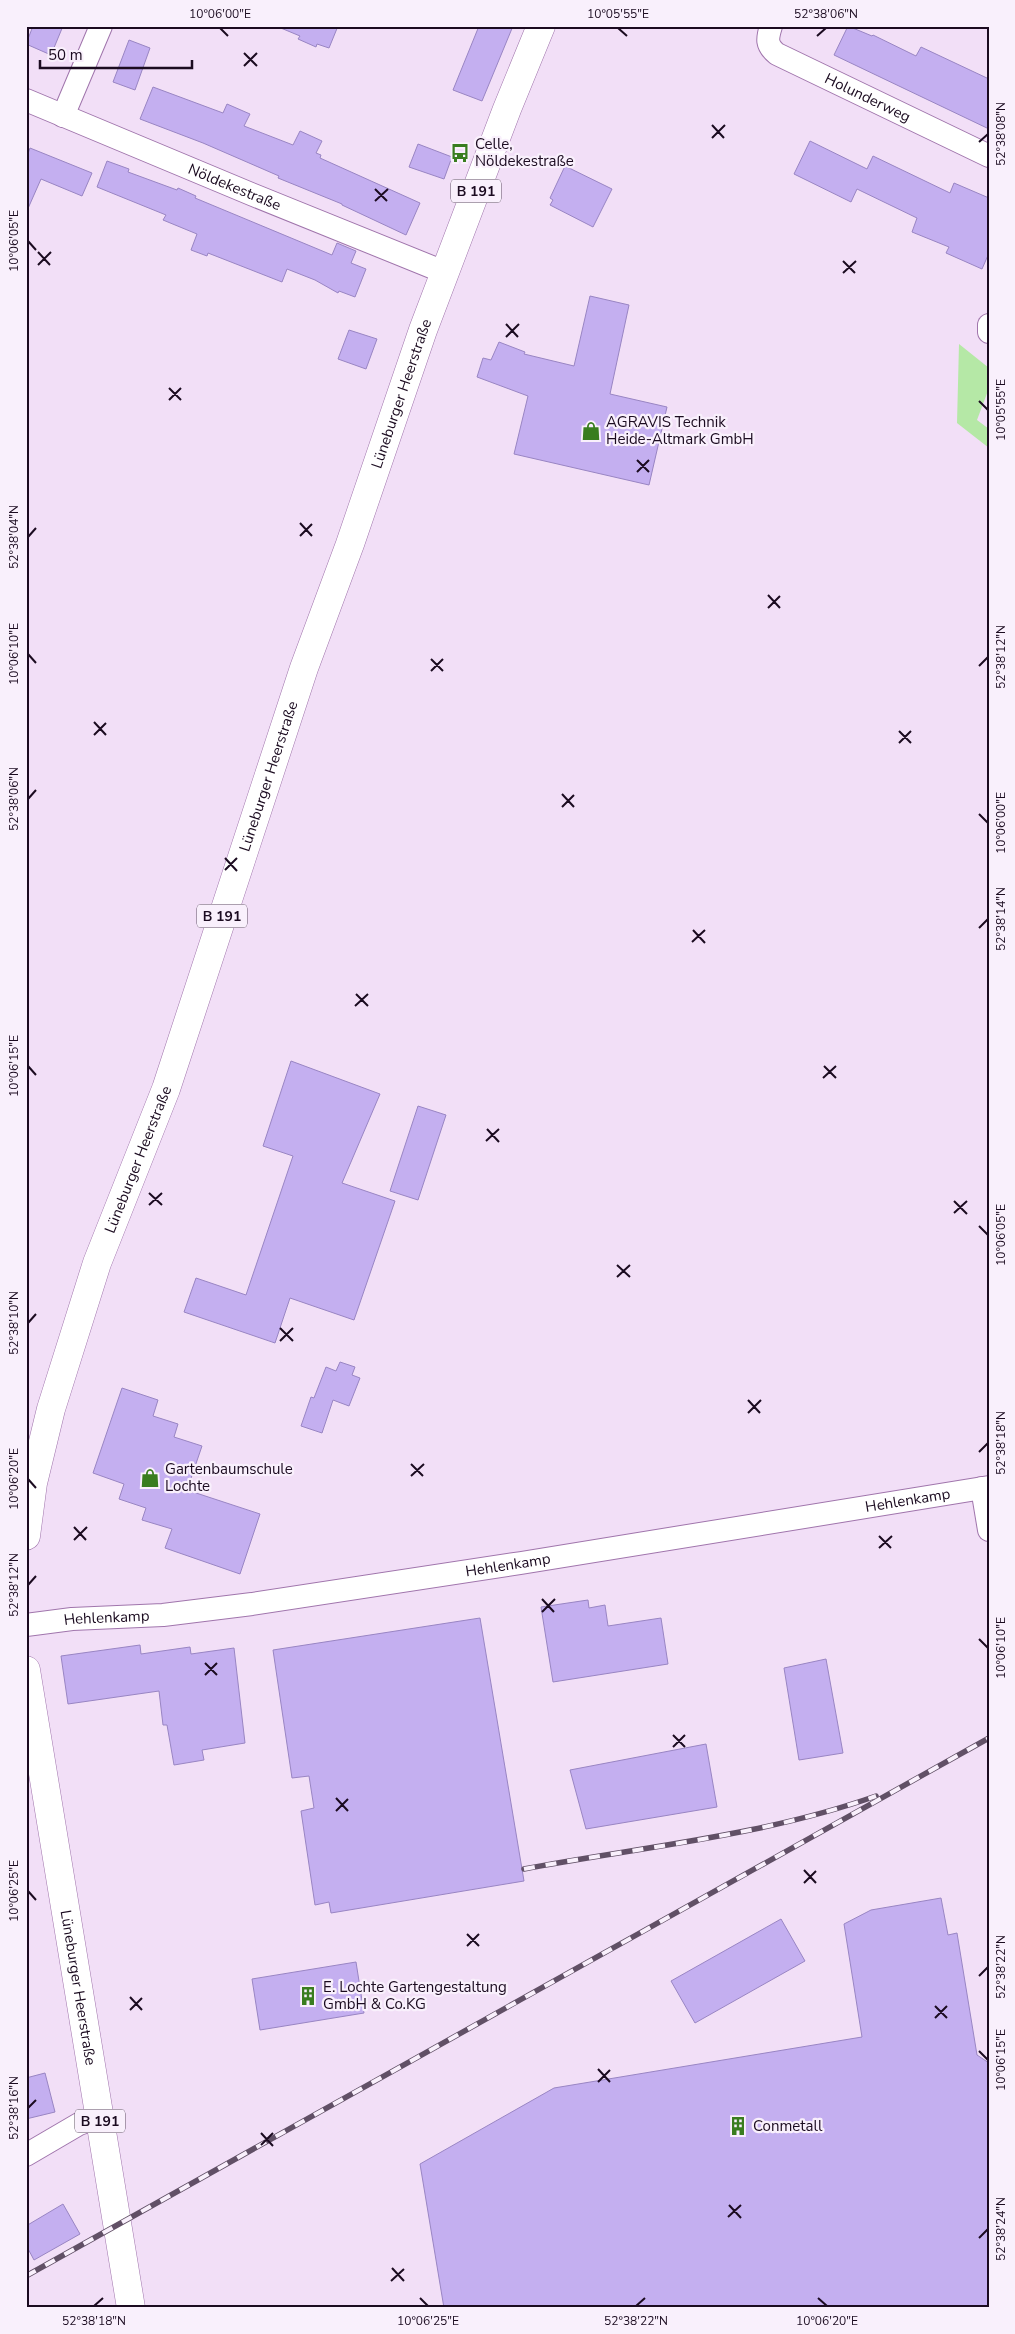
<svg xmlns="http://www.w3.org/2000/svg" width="1015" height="2334" font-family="'Nunito Sans',sans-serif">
  <rect width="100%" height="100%" fill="#f2dff7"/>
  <!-- green -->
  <path fill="#b5e8a6" d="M959,344l30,24v20l-12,32 12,9v19l-32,-25z"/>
  <!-- building -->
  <g fill="#c4aff0" stroke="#9985c3">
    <path d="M33,26h30l-12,29 -25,-11z"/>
    <path d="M276,26h62l-9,22 -12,-4 -1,3 -18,-8 2,-3z"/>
    <path d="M479,26h34l-31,75 -29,-11z"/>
    <path d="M848,26l24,10 1,-1 43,21 5,-9 68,32v50l-155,-74z"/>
    <path d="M129,40l21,8 -15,42 -22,-8z"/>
    <path d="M153,87l70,26 4,-9 23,10 -6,12 49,19 7,-14 22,10 -6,12 5,2 -1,3 100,45 -14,32 -64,-30v-1l-64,-26 1,-2 -76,-33 -63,-24z"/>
    <path d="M810,141l57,28 6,-13 77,37 4,-10 35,15v55l-7,16 -36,-16 3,-6 -37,-15 5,-14 -60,-29 -6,13 -57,-28z"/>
    <path d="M418,144l34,13 -8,22 -35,-12z"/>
    <path d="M30,148l62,25 -10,23 -41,-17 -15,34v-54z"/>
    <path d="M107,161l22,8 -1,3 49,18 1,-2 18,8 -1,2 137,57 5,-12 19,8 -5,12 15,6 -11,28 -16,-6 -1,2 -23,-13 -28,-11 -5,13 -74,-29 -1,3 -16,-6 6,-16 -34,-14 3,-5 -69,-28z"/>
    <path d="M565,166l47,23 -19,38 -43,-22 3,-5 -3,-2z"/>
    <path d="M590,296l39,9 -19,89 57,13 -18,78 -135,-31 14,-58 -51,-19 6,-19 8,2 8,-18 26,10 -1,2 50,12z"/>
    <path d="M349,330l28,9 -11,30 -28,-10z"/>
    <path d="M291,1061l89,33 -38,89 53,18 -41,119 -64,-22 -15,45 -91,-31 12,-34 50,17 47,-139 -30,-10z"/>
    <path d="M418,1106l28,9 -28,85 -28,-9z"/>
    <path d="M340,1362l15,5 -3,8 8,3 -11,28 -16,-6 -11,33 -21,-7 10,-29 3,1 12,-31 10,4z"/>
    <path d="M122,1388l36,12 -5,16 25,8 -4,13 28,9 -15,44 73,24 -20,60 -75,-26 7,-19 -30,-9 4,-12 -27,-9 5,-15 -31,-11z"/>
    <path d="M588,1600l1,8 16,-3 3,21 53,-8 7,46 -115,18 -12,-75z"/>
    <path d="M480,1618l44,263 -193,32 -2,-11 -14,3 -14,-94 13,-3 -5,-32 -17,2 -19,-128z"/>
    <path d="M140,1645l1,9 49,-7 1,7 43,-6 11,95 -43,7 2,10 -30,5 -7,-40h-4l-4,-34 -91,13 -7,-48z"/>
    <path d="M826,1659l17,94 -44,7 -15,-92z"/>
    <path d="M706,1744l11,63 -131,22 -16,-59z"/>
    <path d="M941,1898l7,37 9,-2 20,122 12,8v245h-545l-24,-144 134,-76 308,-51 -18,-113 27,-14z"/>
    <path d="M781,1919l24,42 -110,62 -24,-42z"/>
    <path d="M356,1962l8,51 -104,17 -8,-51z"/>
    <path d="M45,2073l10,39 -29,7v-41z"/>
    <path d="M63,2204l17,30 -46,26 -8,-15v-19z"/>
  </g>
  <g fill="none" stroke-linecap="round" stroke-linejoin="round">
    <!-- street casing -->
    <g stroke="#a075ac" stroke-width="24">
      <g id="street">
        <path id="s1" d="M771,26c-4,13 -5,19 6,28l212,102"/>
        <path id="s2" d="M26,100l225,94 193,78"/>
        <path d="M63,116l38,-90"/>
        <path d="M989,325v7"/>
        <path d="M982,1488l7,42"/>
        <path id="s3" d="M26,1625l46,-6 91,-4 89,-11 269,-41 468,-76"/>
        <path d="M26,2155l53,-31 20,-7"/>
      </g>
    </g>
    <!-- primary casing -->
    <g stroke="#a075ac" stroke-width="29">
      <g id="primary">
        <path id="s4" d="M26,1536l7,-53 18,-74 46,-146 69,-174 138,-421 46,-124 73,-214 84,-221 34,-83"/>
        <path id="s5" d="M26,1670l105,638"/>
      </g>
    </g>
    <!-- street -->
    <use href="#street" stroke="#fff" stroke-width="22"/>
    <!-- primary -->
    <use href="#primary" stroke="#fff" stroke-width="28"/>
    <!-- rail casing -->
    <g stroke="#615066" stroke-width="5.5">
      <g id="rail">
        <path d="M524,1869c117,-22 239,-33 352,-73"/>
        <path d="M26,2276l963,-538"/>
      </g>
    </g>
    <!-- rail -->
    <use href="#rail" stroke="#f9f0fc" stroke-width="4" stroke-dasharray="11" stroke-linecap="butt"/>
  </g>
  <!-- ticks -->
  <path fill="none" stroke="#1b0b20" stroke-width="2" d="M220,28l8,8M618,28l9,8M817,36l9,-8M244,53l13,13M244,66l13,-13M712,125l12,13M712,138l13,-13M979,142l9,-8M375,189l12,12M375,201l13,-12M28,241l8,9M38,252l12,13M843,261l12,12M38,265l13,-13M843,273l13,-12M506,324l12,13M506,337l13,-13M169,388l12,12M169,400l12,-12M979,401l9,9M637,460l12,12M637,472l12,-12M300,523l12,13M300,536l12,-12M28,537l8,-9M768,595l12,13M768,608l12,-12M28,654l8,9M431,659l12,12M979,666l9,-9M431,671l12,-12M94,722l12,13M899,731l12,12M94,735l12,-12M899,743l12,-12M562,794l12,13M28,799l8,-9M562,807l12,-12M979,814l9,9M225,858l12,13M225,870l12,-12M979,928l9,-9M693,930l12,13M692,942l13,-12M356,994l12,12M355,1006l13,-12M28,1066l8,9M824,1066l12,12M823,1078l13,-12M487,1129l12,13M486,1141l13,-12M149,1193l13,12M954,1201l13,13M149,1205l13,-12M954,1213l13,-12M979,1226l9,9M617,1265l13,12M617,1277l13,-12M28,1323l8,-9M280,1328l13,13M280,1341l13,-13M748,1400l12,13M748,1413l13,-13M979,1452l9,-9M411,1464l12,12M411,1476l13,-12M28,1479l8,9M74,1527l12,13M879,1536l12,12M74,1540l13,-13M879,1548l13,-12M28,1585l8,-9M542,1599l12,13M542,1612l13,-13M979,1639l9,9M205,1663l12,12M205,1675l12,-12M673,1735l12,12M673,1747l12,-12M336,1798l12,13M336,1811l12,-12M804,1870l12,13M804,1883l12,-12M28,1891l8,9M467,1934l12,12M467,1946l12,-12M979,1976l9,-9M130,1997l12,13M935,2006l12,12M130,2010l12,-12M935,2018l12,-12M979,2051l9,9M598,2069l12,13M598,2082l12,-12M28,2108l8,-8M261,2133l12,13M261,2145l12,-12M729,2205l12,13M728,2217l13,-12M979,2238l9,-9M392,2268l12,13M391,2281l13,-12M420,2298l8,8M818,2298l9,8M94,2306l9,-8M636,2306l9,-8"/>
  <!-- icons -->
  <defs>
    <g id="bus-bare" transform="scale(1.5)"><path d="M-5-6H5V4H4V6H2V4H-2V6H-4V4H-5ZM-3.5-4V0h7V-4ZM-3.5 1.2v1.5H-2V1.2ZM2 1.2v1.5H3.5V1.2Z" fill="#397d1f" stroke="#f9f0fc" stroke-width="2.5" paint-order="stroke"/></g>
    <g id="shop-bare" transform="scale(1.5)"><path d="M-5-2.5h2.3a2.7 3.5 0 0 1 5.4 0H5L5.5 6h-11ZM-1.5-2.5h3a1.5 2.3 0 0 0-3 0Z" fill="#397d1f" stroke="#f9f0fc" stroke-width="2.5" paint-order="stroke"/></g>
    <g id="building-bare" transform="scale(1.5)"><path d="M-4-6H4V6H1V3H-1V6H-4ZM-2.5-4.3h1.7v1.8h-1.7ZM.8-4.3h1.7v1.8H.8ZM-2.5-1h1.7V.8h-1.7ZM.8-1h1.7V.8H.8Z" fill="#397d1f" stroke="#f9f0fc" stroke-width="2.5" paint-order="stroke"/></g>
  </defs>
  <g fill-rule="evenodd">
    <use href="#bus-bare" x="460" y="153"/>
    <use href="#shop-bare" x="591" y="431"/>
    <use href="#shop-bare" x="150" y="1478"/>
    <use href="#building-bare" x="308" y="1996"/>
    <use href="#building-bare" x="738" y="2126"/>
  </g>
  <g text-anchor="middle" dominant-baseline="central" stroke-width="4.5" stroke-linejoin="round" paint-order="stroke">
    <!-- shield labels -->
    <g fill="#f9f0fc" stroke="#5e5062" stroke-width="1">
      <rect x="451" y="179.5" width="50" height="23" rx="4"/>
      <rect x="197" y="904.5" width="50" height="23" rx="4"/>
      <rect x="75" y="2109.5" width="50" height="23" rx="4"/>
    </g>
    <g font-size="14" font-weight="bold" fill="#1b0b20">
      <text x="476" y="191">B 191</text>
      <text x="222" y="916">B 191</text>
      <text x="100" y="2121">B 191</text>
    </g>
    <!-- street labels -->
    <g font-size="15" fill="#1b0b20" stroke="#f9f0fc">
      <text stroke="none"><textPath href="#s1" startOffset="132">Holunderweg</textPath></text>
      <text stroke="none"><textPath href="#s2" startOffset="226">Nöldekestraße</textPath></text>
      <text stroke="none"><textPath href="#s4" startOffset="1204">Lüneburger Heerstraße</textPath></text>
      <text stroke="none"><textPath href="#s4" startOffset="799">Lüneburger Heerstraße</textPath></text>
      <text stroke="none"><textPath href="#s4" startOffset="394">Lüneburger Heerstraße</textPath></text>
      <text stroke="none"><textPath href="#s3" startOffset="891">Hehlenkamp</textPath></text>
      <text stroke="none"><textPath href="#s3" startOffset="486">Hehlenkamp</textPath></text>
      <text stroke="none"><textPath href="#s3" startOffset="81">Hehlenkamp</textPath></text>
      <text stroke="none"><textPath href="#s5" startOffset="322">Lüneburger Heerstraße</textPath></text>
    </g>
    <!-- poi labels -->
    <g font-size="15" fill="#1b0b20" stroke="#f9f0fc" text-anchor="start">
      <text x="475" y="144">Celle,<tspan x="475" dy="17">Nöldekestraße</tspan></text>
      <text x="606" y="422">AGRAVIS Technik<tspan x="606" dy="17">Heide-Altmark GmbH</tspan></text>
      <text x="165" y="1469">Gartenbaumschule<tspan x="165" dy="17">Lochte</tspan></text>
      <text x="323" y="1987">E. Lochte Gartengestaltung<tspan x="323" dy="17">GmbH &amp; Co.KG</tspan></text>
      <text x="753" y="2126">Conmetall</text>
    </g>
  </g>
  <!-- border -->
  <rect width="1015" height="2334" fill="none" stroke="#f9f0fc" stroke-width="55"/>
  <!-- scale -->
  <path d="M40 60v8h152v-8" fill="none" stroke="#1b0b20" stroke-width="2.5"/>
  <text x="48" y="60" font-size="15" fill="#1b0b20" stroke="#f9f0fc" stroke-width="4" paint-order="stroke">50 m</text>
  <rect x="28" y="28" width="960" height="2278" fill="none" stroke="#1b0b20" stroke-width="2"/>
  <g font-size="12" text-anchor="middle" fill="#1b0b20">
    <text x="220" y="18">10°06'00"E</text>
    <text x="618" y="18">10°05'55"E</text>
    <text x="826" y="18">52°38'06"N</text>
    <text transform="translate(1001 134) rotate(-90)" y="4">52°38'08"N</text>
    <text transform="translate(14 241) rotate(-90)" y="4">10°06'05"E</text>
    <text transform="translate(1001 410) rotate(-90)" y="4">10°05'55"E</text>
    <text transform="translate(14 537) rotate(-90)" y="4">52°38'04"N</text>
    <text transform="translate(14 654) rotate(-90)" y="4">10°06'10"E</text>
    <text transform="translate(1001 657) rotate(-90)" y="4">52°38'12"N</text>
    <text transform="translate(14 799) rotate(-90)" y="4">52°38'06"N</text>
    <text transform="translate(1001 823) rotate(-90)" y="4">10°06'00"E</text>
    <text transform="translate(1001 919) rotate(-90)" y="4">52°38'14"N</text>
    <text transform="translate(14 1066) rotate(-90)" y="4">10°06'15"E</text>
    <text transform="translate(1001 1235) rotate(-90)" y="4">10°06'05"E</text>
    <text transform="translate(14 1323) rotate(-90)" y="4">52°38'10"N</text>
    <text transform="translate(1001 1443) rotate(-90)" y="4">52°38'18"N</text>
    <text transform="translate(14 1479) rotate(-90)" y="4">10°06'20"E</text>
    <text transform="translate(14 1585) rotate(-90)" y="4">52°38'12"N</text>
    <text transform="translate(1001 1648) rotate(-90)" y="4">10°06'10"E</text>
    <text transform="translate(14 1891) rotate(-90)" y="4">10°06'25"E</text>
    <text transform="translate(1001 1967) rotate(-90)" y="4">52°38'22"N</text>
    <text transform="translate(1001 2060) rotate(-90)" y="4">10°06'15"E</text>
    <text transform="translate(14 2108) rotate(-90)" y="4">52°38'16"N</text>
    <text transform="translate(1001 2229) rotate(-90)" y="4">52°38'24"N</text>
    <text x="94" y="2325">52°38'18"N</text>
    <text x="428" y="2325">10°06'25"E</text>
    <text x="636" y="2325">52°38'22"N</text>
    <text x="827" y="2325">10°06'20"E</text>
  </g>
</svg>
